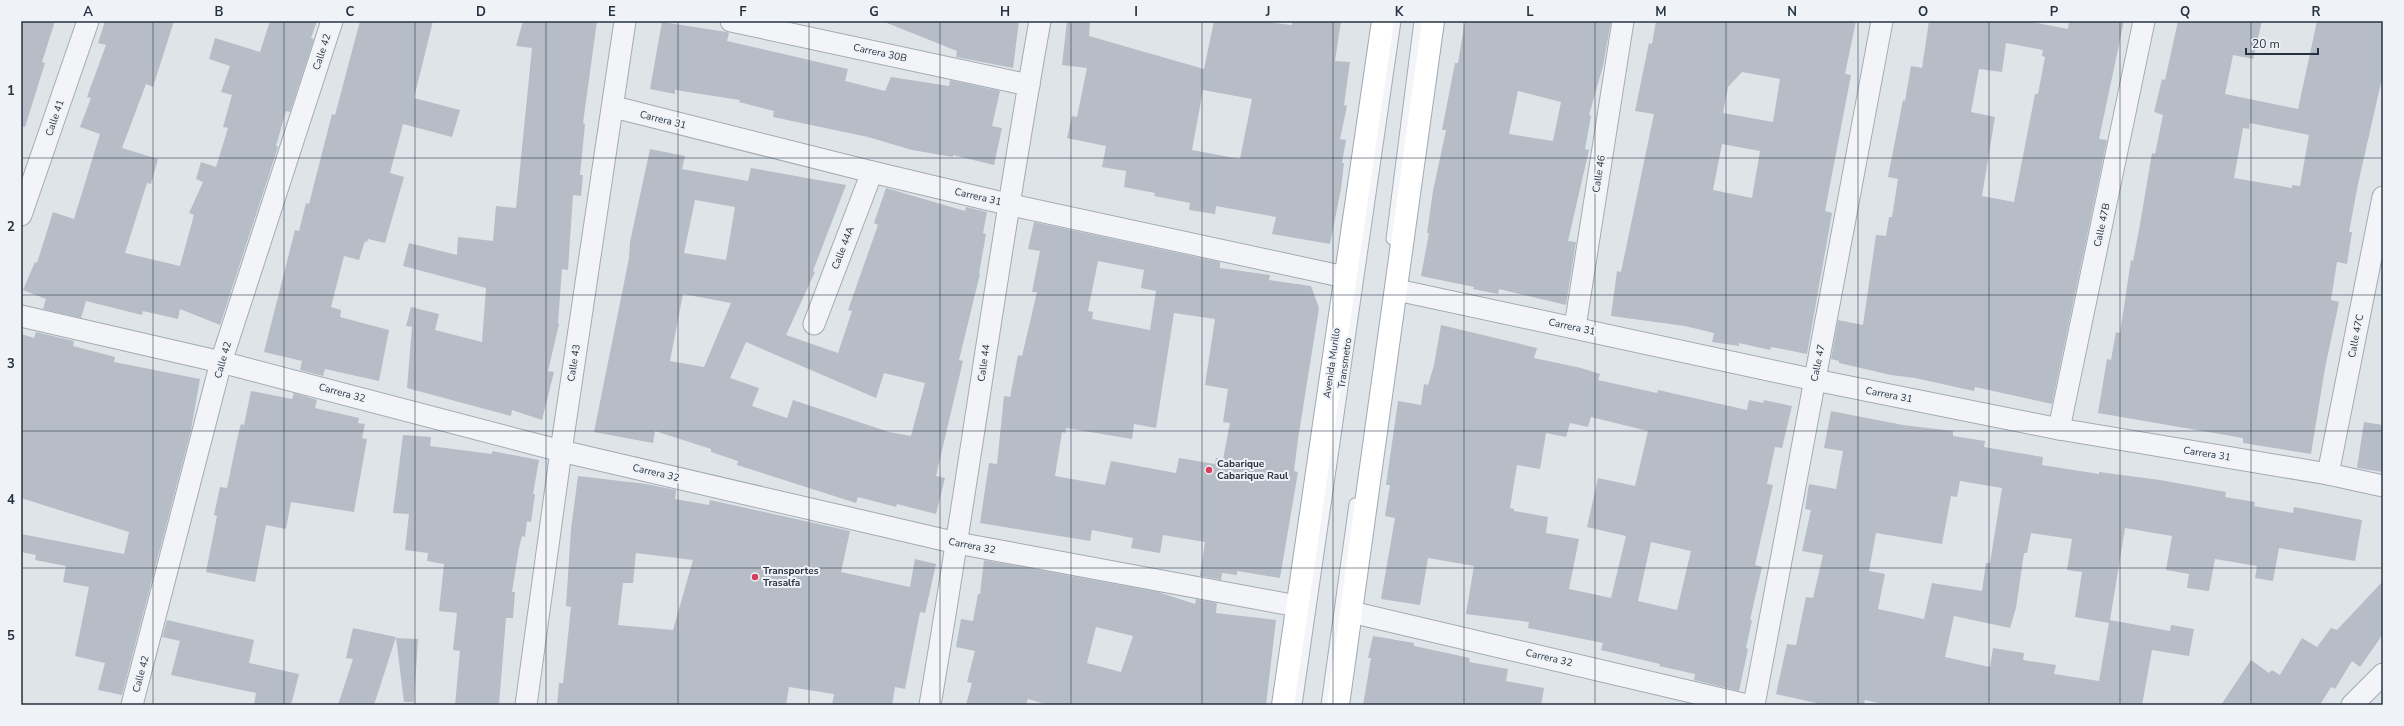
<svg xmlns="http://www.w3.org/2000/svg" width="2404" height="726" font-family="'Nunito Sans',sans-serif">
  <rect width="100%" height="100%" fill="#dfe4e9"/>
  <!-- building -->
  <g fill="#b6bdc6" fill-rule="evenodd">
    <path d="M21,21h34l-13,41 3,1 -20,64 -4,-1z"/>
    <path d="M105,21h69l-21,66 -7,-3 -24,64 36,11 -7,25 -4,-1 -22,70 55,13 14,-51 -5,-2 14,-31 -7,-3 5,-17 15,5 12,-39 -5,-1 9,-32 -11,-3 9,-26 -21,-7 6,-21 45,14 10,-31h47l-6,17 3,1 -24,73 -4,-1 -10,35 2,1 -58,178 -40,-16 -2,10 -35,-8 -1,4 -56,-14 -5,17 -38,-9 3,-10 -23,-9 12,-28 2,1 16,-51 21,7 26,-85 -20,-7 11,-29 -4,-1 19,-52 -8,-2z"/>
    <path d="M360,21h73l-19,77 46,12 -8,27 -49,-13 -13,49 14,4 -19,66 -17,-4 -1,3 -2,-1 -6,19 -15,-4 -13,51 10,3 -1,7 49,13 -10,51 -54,-12 -2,7 -23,-6 2,-9 -38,-9 31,-122 4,1 7,-28 3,1 23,-90 3,1z"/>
    <path d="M523,21h74l-14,102 2,1 -5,51h3l-2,21 -8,-1 -5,75 -6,-1 -4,54 1,1 -11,47 6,1 -12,48 -30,-10 -1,6 -104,-28 5,-61 -6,-1 5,-19 28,7 -4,16 47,12 4,-54 -83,-22 6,-23 48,12 1,-18 35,4 3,-35 20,2 16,-160 -16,-2z"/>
    <path d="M882,21h137l-6,47 -57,-11 1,-6z"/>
    <path d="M1067,21h23l-1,15 115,33 10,-48h44l34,4v-4h49l-6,40 15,1 -6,43 3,1 -7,33 6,1 -4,23h2l-3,26 -11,55 -58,-10 4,-17 -60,-11 -1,8 -26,-4 1,-7 -36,-7 1,-3 -31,-6 2,-16 -24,-4 4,-21 -39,-8 5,-22 5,1 10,-49 -25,-3zM1203,90l49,9 -12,60 -48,-9z"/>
    <path d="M1465,21h146l-8,45 -14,49 2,1 -6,33 4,1 -21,91 8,1 -10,63 -67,-16 -1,5 -25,-5 1,-2 -53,-11 8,-43h-2l6,-42 13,-61h-4l13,-67h3zM1518,91l43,11 -8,39 -44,-7z"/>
    <path d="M1656,21h200l-11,53 6,1 -26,136 7,2 -25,141 -36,-7 -1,3 -31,-7v3l-27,-4 2,-9 -29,-7 -74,-10 6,-45 4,1 33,-158 -19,-3 14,-68 3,1zM1742,72l38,7 -7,43 -50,-9 5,-26zM1722,144l38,7 -8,47 -39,-8z"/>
    <path d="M1929,21h98l41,8 1,-8h55l-25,118 8,1 -55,264 -77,-17 -1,4 -59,-13 -24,-3 -52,-12v-2l-8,-2 7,-39 25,5 13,-90 10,1 3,-19h3l6,-38 -10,-2 15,-77 2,1 6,-35 11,2zM2006,43l37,7 -1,6 3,1 -7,37h-3l-21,108 -32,-6 13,-79 -24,-5 8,-43 23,3z"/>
    <path d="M2178,21h84l-9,38 -20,-4 -8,39 73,15 19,-88h66v53l-25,110 -9,48h3l-5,32 -10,-2 -6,38 8,2 -14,66 -14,86 -68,-11v-5l-145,-25 9,-54 4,1 5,-28 4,1 11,-73 2,1 6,-31 13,-77 3,1 8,-39 -9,-3 8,-33 3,1zM2250,123l59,12 -9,51 -8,-1v3l-58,-10 9,-50 6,1z"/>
    <path d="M662,22l65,10 2,1 -2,8 121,28 -3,12 40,10 6,-14 58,9 1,-6 50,11 -8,35 10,2 -8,37 -41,-10v2l-41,-7 -44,-13 -95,-20 1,-6 -35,-9 1,-2 -65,-10v4l-25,-5z"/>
    <path d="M650,149l35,7 -3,13 66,12 3,-13 95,17 -33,86 2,1 -29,63 52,18 14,-42 -4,-1 30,-85 -4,-2 12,-35 79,23 1,-4 21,5 -4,21 3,1 -7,40h1l-21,86 4,1 -27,115 9,2 -9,36 -39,-10 -1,3 -38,-10 -2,6 -119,-38 1,-4 -27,-9v-3l-56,-18 -2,12 -59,-11 35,-174 1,-16zM695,200l40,7 -9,53 -42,-7zM683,294l48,9 -27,64 -34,-6zM746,342l130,56 8,-25 41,10 -14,53 -22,-4 -96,-32 -6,18 -35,-12 7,-18 -29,-10z"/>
    <path d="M1034,222l186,40v6l50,7 -1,5 42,6 8,22 -21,131 -4,32 4,1 -18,106 -43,-7v4l-15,-2 -1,7 -21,-4 5,-34 -42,-7 -3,18 -29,-5 2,-10 -41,-8 -2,11 -110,-18 9,-60 8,1 7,-68 6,1 8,-42 4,1 15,-64h-5l8,-41 -12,-2zM1098,261l46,9 -3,18 15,3 -6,39 -58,-11 1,-7 -5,-1zM1174,313l41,6 -10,66 23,4 -5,33 7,1 -7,36 -7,-1 -1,6 -36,-6 -3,15 -65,-12 -6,24 -50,-9 7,-44 3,1 1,-5 66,11 2,-15 22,4z"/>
    <path d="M1441,325l96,23 -3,10 47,10 19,6 -2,6 59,13 1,-3 89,20 2,-10 14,3 1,-3 28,6 -10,42 -7,-1 -8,37 6,1 -18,80 7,2 -12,53h2l-6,28 2,1 -9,42 -45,-11 1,-6 -36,-8 1,-2 -59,-14 2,-7 -75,-15 1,-6 -63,-8 8,-48 -46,-8 -8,47 -39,-6 14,-81 -10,-2 5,-31h-4l12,-84 23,4 3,-21 4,1 6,-20zM1591,417l57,14 -13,55 -37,-8 -11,49 39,9 -15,62 -42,-9 10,-50 -33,-6 2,-16 -34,-6v-2l-4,-1 7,-43 23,4 6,-36 20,4 4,-14 18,4zM1651,542l40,9 -14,59 -39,-9z"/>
    <path d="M36,332l38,9 -1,5 42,11 -1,5 86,17 -9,51 -69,265 -24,-5 7,-27 -30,-7 14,-69 -26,-5 3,-16 -31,-6 1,-5 -15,-3v-18l103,20 5,-22 -108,-34v-164l13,4z"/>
    <path d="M251,391l41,8 2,-6 23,7 -2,8 44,10 -1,5 7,1 -3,14 5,1 -13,73 -63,-10 -5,27 -20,-4 -11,57 -49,-10 11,-56 -3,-1 6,-28 7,1 11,-53 3,-11 3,1z"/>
    <path d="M1831,411l72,14 50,6v5l32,5 -1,6 59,10 -1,8 57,9v-2l61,8 66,12 -1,5 30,5 -1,4 39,7 1,-6 68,13 -7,41 -76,-13 -6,33 -18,-3 2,-12 -42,-7 -6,32 -22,-3 2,-14 -23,-4 6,-34 -47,-8 -15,92 60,11 1,-6 23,4 -5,27 -37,-6 -10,55h-255l-22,-5 -1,5h-39l-49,-11 11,-50 9,1 10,-48 7,1 10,-43 -21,-4 9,-41 -6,-1 4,-25 27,5 7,-38 -19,-3zM1960,481l42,7 -12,75h-4l-4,28 -50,-8 -8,36 -46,-10 7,-35 -16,-3 7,-38 66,11 9,-48 6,1zM2031,533l41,6 -5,31 15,2 -7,45 34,6 -10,58 -45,-7 2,-9 -33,-5 1,-7 -31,-5 -3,19 -45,-10 9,-41 56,12 6,-20 8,-55h3z"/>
    <path d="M2364,422l19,3v47l-26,-4z"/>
    <path d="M403,435l28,2 -1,9 62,8v-3l47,9 -6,34h2l-4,28 -4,-1 -2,16 -3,-1 -3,12 -7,44h3l-2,26h-7l-7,87h-44l5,-54 -7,-1 4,-37 -18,-2 5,-47 -17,-3 1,-8 -23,-3 4,-36 -16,-1z"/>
    <path d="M578,476l68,8 30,6 -1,9 34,6 1,-5 140,31 -9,41 69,15 5,-28 21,5 -11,49 -5,-1 -15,77 -10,-2 -3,18h-60l2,-11 -45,-7 -3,18h-229l2,-22h4l8,-76 -5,-1 5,-77zM636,553l57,7 -20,70 -55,-5 5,-42h10z"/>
    <path d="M984,560l174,32 37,12 1,-5 21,4 -1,10 60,7 -10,85h-217l-21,-6 -2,6h-60l6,-22 -5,-1 8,-31 -19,-4 5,-28 12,2 5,-27h2zM1096,627l37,9 -12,36 -34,-9z"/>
    <path d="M2383,581v53l-23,33 -8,-6 -17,28 -4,-2 -11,18h-99l30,-45 18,13 3,-3 8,5 22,-37 15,9 14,-19 6,2z"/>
    <path d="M167,620l87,20 -5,23 50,11 -8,31h-37l2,-12 -85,-18 9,-34 -18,-4z"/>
    <path d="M353,628l43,9 -22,68h-36l15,-46 -7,-1z"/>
    <path d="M1373,636l41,7v3l56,12 -1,4 39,7 -2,12 38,7 -3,17h-178l8,-47h-3z"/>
    <path d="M396,638l22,1 -4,63h-10z"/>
  </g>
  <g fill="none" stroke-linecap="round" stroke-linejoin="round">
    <!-- service casing -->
    <g stroke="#a4abb3" stroke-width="13">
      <g id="service">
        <path d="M1392,239l28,-218"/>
        <path d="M1296,705l99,-684"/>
        <path d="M1327,705l28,-201"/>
      </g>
    </g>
    <!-- minor casing -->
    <g stroke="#a4abb3" stroke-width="23">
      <g id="minor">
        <path d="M731,21l298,64"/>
        <path d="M614,107l258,65 135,32 338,73"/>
        <path d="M21,215l67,-194"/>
        <path d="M1397,290l418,90 244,49 269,45 55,12"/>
        <path d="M21,316l200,46 340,89 396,92 340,63"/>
        <path d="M814,324l58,-152"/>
        <path d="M1575,327l48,-306"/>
        <path d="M2059,429l85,-408"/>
        <path d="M2328,474l55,-277"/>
        <path d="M1351,612l396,93"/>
        <path d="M132,705l89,-343 111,-341"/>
        <path d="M526,705l35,-254 64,-430"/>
        <path d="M930,705c39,-228 69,-457 110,-684"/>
        <path d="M1754,705l128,-684"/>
        <path d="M2352,705l31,-31"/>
      </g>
    </g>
    <!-- primary casing -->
    <g stroke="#9ea9b5" stroke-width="24">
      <g id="primary">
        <path d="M1283,705l100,-684"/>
        <path d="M1338,705l95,-684"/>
      </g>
    </g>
    <!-- service -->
    <use href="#service" stroke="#f2f4f7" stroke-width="11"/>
    <!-- minor -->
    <use href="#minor" stroke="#f2f4f7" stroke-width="21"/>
    <!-- primary -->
    <use href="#primary" stroke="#fff" stroke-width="22"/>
  </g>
  <!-- grid -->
  <path fill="none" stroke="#273241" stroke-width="1" stroke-opacity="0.55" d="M153,21v684M284,21v684M415,21v684M546,21v684M678,21v684M809,21v684M940,21v684M1071,21v684M1202,21v684M1333,21v684M1464,21v684M1595,21v684M1726,21v684M1858,21v684M1989,21v684M2120,21v684M2251,21v684M21,158h2362M21,295h2362M21,431h2362M21,568h2362"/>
  <!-- markers -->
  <g fill="#d43f5e" stroke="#eff3f7" stroke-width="1.5">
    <circle cx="1209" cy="470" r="4"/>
    <circle cx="755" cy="577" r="4"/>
  </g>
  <g text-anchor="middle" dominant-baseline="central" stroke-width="4" stroke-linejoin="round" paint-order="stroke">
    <!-- street labels -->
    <g font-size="10" fill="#273241" stroke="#eff3f7">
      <text transform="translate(322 52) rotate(-72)">Calle 42</text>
      <text transform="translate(880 53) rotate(12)">Carrera 30B</text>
      <text transform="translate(55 118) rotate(-71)">Calle 41</text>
      <text transform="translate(663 120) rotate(14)">Carrera 31</text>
      <text transform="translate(1599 174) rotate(-81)">Calle 46</text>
      <text transform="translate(978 197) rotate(13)">Carrera 31</text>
      <text transform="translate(2102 225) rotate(-78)">Calle 47B</text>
      <text transform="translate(843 248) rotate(-69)">Calle 44A</text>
      <text transform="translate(1572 327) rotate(12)">Carrera 31</text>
      <text transform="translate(2356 336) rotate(-79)">Calle 47C</text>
      <text transform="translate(223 360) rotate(-74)">Calle 42</text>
      <text transform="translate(574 363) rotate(-81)">Calle 43</text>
      <text transform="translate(984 363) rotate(-82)">Calle 44</text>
      <text transform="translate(1332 363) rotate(-82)">Avenida Murillo</text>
      <text transform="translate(1345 363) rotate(-82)">Transmetro</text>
      <text transform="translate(1818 363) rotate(-79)">Calle 47</text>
      <text transform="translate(342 393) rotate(15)">Carrera 32</text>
      <text transform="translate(1889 395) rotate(11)">Carrera 31</text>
      <text transform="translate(2207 454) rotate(9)">Carrera 31</text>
      <text transform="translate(656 473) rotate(13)">Carrera 32</text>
      <text transform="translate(972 546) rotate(11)">Carrera 32</text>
      <text transform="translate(1549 658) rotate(13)">Carrera 32</text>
      <text transform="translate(141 674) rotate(-75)">Calle 42</text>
    </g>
    <!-- poi labels -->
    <g font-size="10" font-weight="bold" fill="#273241" stroke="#eff3f7" text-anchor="start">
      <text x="1217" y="464">Cabarique<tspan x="1217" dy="12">Cabarique Raul</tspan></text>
      <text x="763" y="571">Transportes<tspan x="763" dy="12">Trasalfa</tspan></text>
    </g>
  </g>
  <!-- border -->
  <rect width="2404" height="726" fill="none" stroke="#eff3f7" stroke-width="44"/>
  <!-- scale -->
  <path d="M2246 48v6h72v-6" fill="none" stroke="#273241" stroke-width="2"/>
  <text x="2252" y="48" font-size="12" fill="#273241" stroke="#eff3f7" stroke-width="3" paint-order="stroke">20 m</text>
  <rect x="22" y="22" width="2360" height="682" fill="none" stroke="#273241" stroke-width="1.5"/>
  <g font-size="13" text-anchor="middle" font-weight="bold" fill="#273241">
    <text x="88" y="16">A</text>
    <text x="219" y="16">B</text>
    <text x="350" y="16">C</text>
    <text x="481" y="16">D</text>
    <text x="612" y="16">E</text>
    <text x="743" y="16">F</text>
    <text x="874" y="16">G</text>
    <text x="1005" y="16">H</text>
    <text x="1136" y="16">I</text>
    <text x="1268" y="16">J</text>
    <text x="1399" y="16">K</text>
    <text x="1530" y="16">L</text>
    <text x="1661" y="16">M</text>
    <text x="1792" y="16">N</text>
    <text x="1923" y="16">O</text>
    <text x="2054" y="16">P</text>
    <text x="2185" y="16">Q</text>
    <text x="2316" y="16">R</text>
    <text x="11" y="95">1</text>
    <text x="11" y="231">2</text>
    <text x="11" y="368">3</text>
    <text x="11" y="504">4</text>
    <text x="11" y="640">5</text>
  </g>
</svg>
